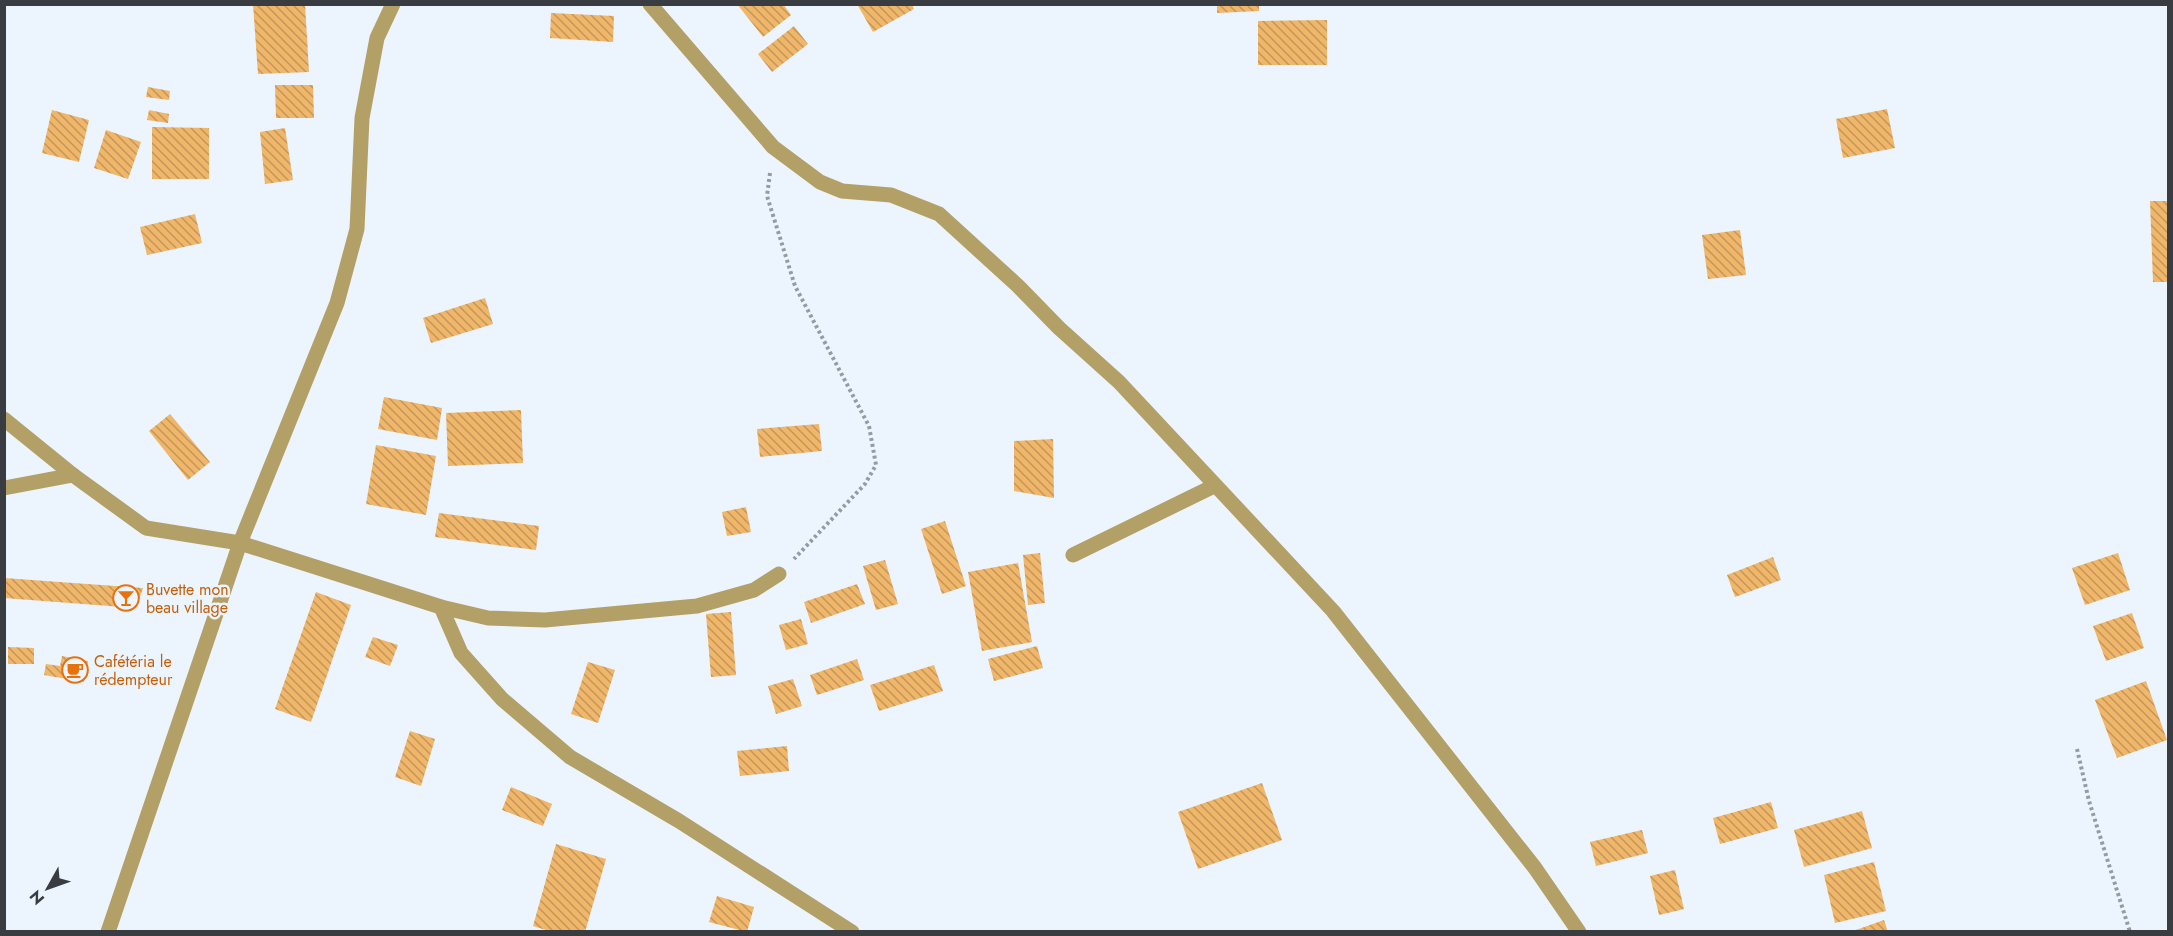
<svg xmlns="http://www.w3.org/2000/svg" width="2173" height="936" font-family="Jost,sans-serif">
  <defs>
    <pattern id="building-back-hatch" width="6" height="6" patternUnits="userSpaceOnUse" patternTransform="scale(1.5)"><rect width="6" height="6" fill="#f0b76b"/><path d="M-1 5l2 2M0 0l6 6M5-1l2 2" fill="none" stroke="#c3965a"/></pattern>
  </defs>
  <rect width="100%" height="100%" fill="#ecf4fe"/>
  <!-- building -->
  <g fill="url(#building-back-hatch)">
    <path d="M253,4h52l4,68 -51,2z"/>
    <path d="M737,4h46l8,11 -28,22z"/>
    <path d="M857,4h55l2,5 -41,23z"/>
    <path d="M1217,4h42v7l-42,2z"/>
    <path d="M551,13l63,3 -1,26 -63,-4z"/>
    <path d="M1327,20v45h-69v-44z"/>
    <path d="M794,26l14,18 -36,28 -14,-18z"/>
    <path d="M275,85h38l1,33h-38z"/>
    <path d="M148,87l22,4 -1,9 -23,-3z"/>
    <path d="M1887,109l8,39 -52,10 -7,-39z"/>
    <path d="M52,110l37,10 -10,42 -37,-9z"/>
    <path d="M149,110l20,4 -1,9 -21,-3z"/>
    <path d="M152,127l57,1v51h-57z"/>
    <path d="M285,128l8,52 -28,4 -5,-52z"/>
    <path d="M106,130l35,12 -13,37 -34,-11z"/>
    <path d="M2150,201h18v81h-15z"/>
    <path d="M195,214l7,29 -55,12 -7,-28z"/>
    <path d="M1740,230l6,45 -38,4 -6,-44z"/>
    <path d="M485,298l8,26 -62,19 -8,-25z"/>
    <path d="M384,397l58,11 -5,32 -59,-11z"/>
    <path d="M521,410l2,53 -75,3 -2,-53z"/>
    <path d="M170,414l40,48 -22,18 -39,-49z"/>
    <path d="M819,424l3,27 -62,6 -3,-28z"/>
    <path d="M1053,439l1,59 -40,-7v-50z"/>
    <path d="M376,445l60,11 -10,59 -60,-11z"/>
    <path d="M746,507l5,25 -24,4 -5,-24z"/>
    <path d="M439,513l100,13 -3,24 -101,-13z"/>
    <path d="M945,521l21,65 -24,8 -21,-65z"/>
    <path d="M1040,553l5,50 -17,2 -5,-50z"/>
    <path d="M2118,553l12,37 -45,15 -13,-37z"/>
    <path d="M1773,557l8,23 -46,17 -8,-22z"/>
    <path d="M885,560l13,44 -22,6 -13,-44z"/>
    <path d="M1018,563l14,79 -50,9 -14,-79z"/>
    <path d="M4,578l139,10 -7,20 -132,-10z"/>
    <path d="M857,584l8,20 -54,19 -7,-21z"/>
    <path d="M316,592l35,13 -40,117 -36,-13z"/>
    <path d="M731,612l5,63 -25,2 -5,-63z"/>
    <path d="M2132,613l12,35 -38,13 -13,-35z"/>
    <path d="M801,619l7,25 -22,6 -7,-25z"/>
    <path d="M373,637l25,8 -8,21 -25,-9z"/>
    <path d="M1037,646l6,22 -49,13 -6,-22z"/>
    <path d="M8,647l26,1v16h-26z"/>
    <path d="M62,656l26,5 -4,21 -40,-7 2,-11 14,2z"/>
    <path d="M857,659l7,21 -47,15 -7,-20z"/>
    <path d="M588,662l27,8 -17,53 -27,-9z"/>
    <path d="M934,665l9,26 -64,20 -9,-26z"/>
    <path d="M793,679l9,27 -26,8 -8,-28z"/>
    <path d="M2146,681l21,59 -50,18 -22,-58z"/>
    <path d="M410,731l25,8 -14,47 -26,-9z"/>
    <path d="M787,746l2,25 -49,5 -3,-25z"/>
    <path d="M1262,783l20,57 -84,29 -20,-57z"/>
    <path d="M511,787l41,17 -9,22 -41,-16z"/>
    <path d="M1771,802l7,26 -58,16 -7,-26z"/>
    <path d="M1862,811l10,37 -68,19 -10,-37z"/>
    <path d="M1642,830l6,23 -52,13 -6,-24z"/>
    <path d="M556,844l50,15 -21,73h-33l-19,-6z"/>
    <path d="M1874,862l12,49 -51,12 -11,-48z"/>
    <path d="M1675,870l9,39 -25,6 -9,-39z"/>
    <path d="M717,896l37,11 -7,25 -38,-10z"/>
    <path d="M1884,920l4,12h-35v-1z"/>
  </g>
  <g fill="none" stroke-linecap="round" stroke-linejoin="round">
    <!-- path -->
    <g stroke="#959ba2" stroke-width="4" stroke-dasharray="3 3" stroke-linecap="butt">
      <path d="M770,173l-3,23 28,90 74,140 7,39 -11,19 -71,75"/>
      <path d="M2077,749l12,52 41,131"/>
    </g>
    <!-- minor -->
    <g stroke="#b2a067" stroke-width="15">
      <path d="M650,4l123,143 47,35 22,9 49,4 48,19 79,72 41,42 60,54 214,229 202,257 44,64"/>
      <path d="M4,419l69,56 73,53 94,15 201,64 20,46 41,46 68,58 109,64 173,111"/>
      <path d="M4,488l69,-13"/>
      <path d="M1073,555l141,-69"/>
      <path d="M441,607l47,11 57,2 152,-14 57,-16 25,-16"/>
      <path d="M108,932l132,-389 97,-240 20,-74 5,-111 15,-80 16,-34"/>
    </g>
  </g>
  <!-- icons -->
  <defs>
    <g id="bar-ring" transform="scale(1.35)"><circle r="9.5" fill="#ecf4fe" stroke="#e8710a" stroke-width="1.5"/><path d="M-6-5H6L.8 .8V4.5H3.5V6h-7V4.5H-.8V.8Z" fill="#e8710a"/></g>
    <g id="cafe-ring" transform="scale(1.35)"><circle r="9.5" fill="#ecf4fe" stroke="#e8710a" stroke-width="1.5"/><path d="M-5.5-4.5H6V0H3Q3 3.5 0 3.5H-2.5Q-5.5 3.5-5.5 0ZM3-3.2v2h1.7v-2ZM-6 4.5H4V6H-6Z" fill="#e8710a"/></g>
  </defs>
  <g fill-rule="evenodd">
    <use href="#bar-ring" x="126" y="598"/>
    <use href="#cafe-ring" x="75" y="670"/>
  </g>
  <g text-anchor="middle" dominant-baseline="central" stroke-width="5" stroke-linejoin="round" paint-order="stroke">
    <!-- food labels -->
    <g font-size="16" fill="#c56008" stroke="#ecf4fe" text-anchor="start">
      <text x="146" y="589">Buvette mon<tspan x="146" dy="18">beau village</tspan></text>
      <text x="94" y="661">Cafétéria le<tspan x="94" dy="18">rédempteur</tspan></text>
    </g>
  </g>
  <!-- border -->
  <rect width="2173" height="936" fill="none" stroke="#393d41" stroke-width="12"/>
  <!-- north arrow -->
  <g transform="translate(48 888) rotate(230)" stroke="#ecf4fe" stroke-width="4.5" paint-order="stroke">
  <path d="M0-4.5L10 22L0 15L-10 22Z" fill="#393d41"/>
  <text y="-9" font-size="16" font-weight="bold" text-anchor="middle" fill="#393d41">N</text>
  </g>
</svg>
